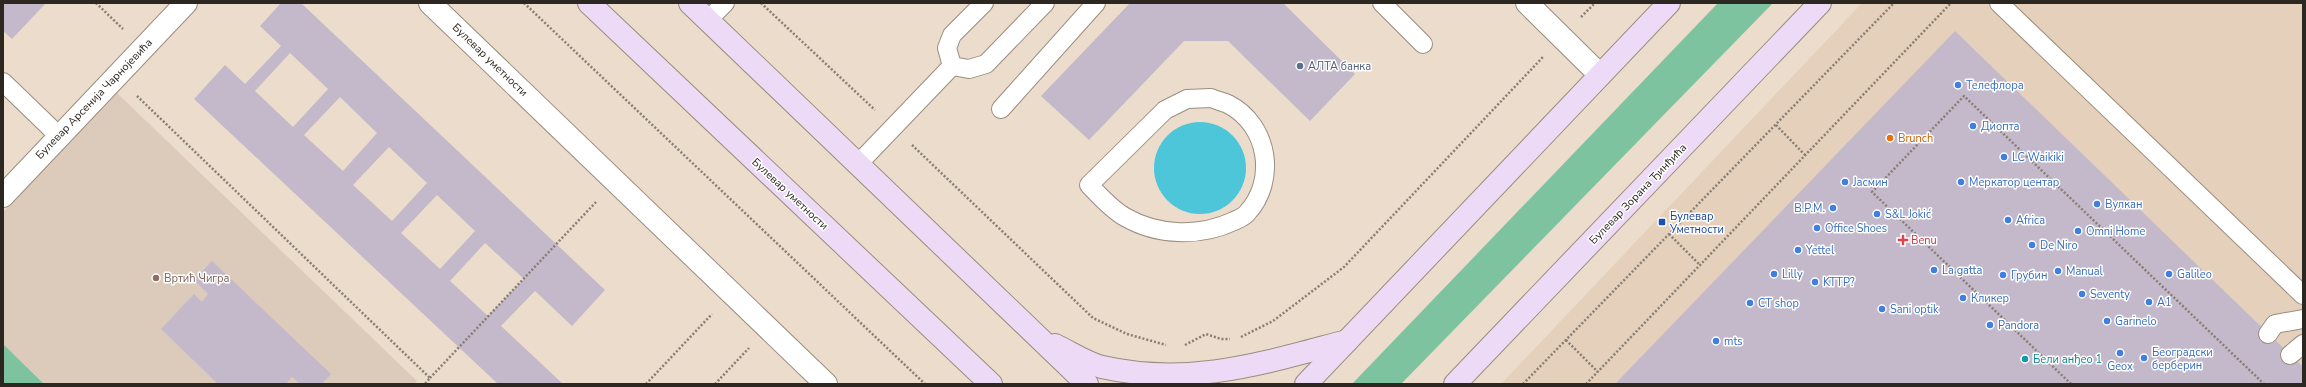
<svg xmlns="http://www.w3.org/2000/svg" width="2306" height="387" font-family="'Nunito Sans',sans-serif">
  <rect width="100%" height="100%" fill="#ebdccc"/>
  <!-- built -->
  <path fill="#e5d1bb" d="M1862,3h441v381h-802z"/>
  <!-- education -->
  <path fill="#dccbba" d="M117,93l300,288 -3,3h-370l-41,-40v-132z"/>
  <!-- green -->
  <g fill="#7ec39f">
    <path d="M1718,3h55l-372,381h-49z"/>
    <path d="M3,344l41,40h-41z"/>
  </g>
  <!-- water -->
  <circle fill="#4dc6da" cx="1200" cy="168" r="46"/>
  <!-- building -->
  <g fill="#c4b9ca" fill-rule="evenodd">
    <path d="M3,3h43l-34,36 -9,-8z"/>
    <path d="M281,3h20l304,287 -33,36 -37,-35 -34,35 62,58h-65l-304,-285 31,-34 20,19 36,-38 -21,-20zM290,53l38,36 -35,38 -38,-36zM340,97l37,36 -34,38 -39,-36zM389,147l38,36 -35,38 -39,-36zM437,195l38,36 -35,38 -39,-36zM485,243l39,36 -36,37 -38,-35z"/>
    <path d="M1130,3h153l72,71 -45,47 -82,-80h-44l-95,99 -48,-44z"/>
    <path d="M1955,31l348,336v17h-688z"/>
    <path d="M212,261l119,113 -9,10h-22l-8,-7 -6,7h-68l-57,-55 33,-35 8,8 6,-8 -14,-14z"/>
  </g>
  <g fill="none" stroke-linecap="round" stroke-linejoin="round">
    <!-- lane casing -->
    <g stroke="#9b8d7f" stroke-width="20">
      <g id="lane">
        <path d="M1382,3l41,41"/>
        <path d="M1999,3l304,292"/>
        <path d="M708,20l17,-17"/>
        <path d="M952,66l-5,-18 5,-13 32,-32"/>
        <path d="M3,82l56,54"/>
        <path d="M1211,98c5,2 12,4 17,6 41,21 49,77 19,109 -3,4 -9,6 -13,8 -34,16 -76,15 -109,-4 -14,-8 -25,-21 -36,-32l76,-75 22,-11z"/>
        <path d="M1001,109l95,-106"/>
        <path d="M858,164l94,-98 17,3 17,-5 59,-61"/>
        <path d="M2268,334l7,-10 28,-5"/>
        <path d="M2290,355l13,-11"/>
      </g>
    </g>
    <!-- street casing -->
    <g stroke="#9b8d7f" stroke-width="24">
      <g id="street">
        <path d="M430,3l396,381"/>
        <path d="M1527,3l73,72"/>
        <path d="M3,196l183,-193"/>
      </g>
    </g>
    <!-- secondary casing -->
    <g stroke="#9b8d7f" stroke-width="24">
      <g id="secondary">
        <path d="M589,3l402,381"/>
        <path d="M690,3l397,381"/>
        <path d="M1055,345c15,7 31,18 47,22 88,20 161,-4 245,-26"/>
        <path d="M1306,384l363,-381"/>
        <path d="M1455,384l365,-381"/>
      </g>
    </g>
    <!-- path -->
    <g stroke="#877d73" stroke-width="2.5" stroke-dasharray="2 2" stroke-linecap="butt">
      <path d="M96,3l27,26"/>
      <path d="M524,3l401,381"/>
      <path d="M761,3l114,107"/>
      <path d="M1581,17l14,-14"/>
      <path d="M137,96l293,282 -5,6"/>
      <path d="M1776,125l29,30"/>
      <path d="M912,145l181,173 34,16 39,11"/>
      <path d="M1669,234l31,31"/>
      <path d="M1241,337l32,-16 71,-54 199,-210"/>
      <path d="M1566,340l32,32"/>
      <path d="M1185,345l21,-11 15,5h9"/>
      <path d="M430,378l166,-176"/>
      <path d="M646,384l66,-70"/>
      <path d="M715,384l34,-36"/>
      <path d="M1523,384l371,-381"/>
      <path d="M1586,384l365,-381"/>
      <path d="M2071,384l-199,-192 92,-96 300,288"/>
    </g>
    <!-- lane -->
    <use href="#lane" stroke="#fff" stroke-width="18"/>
    <!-- street -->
    <use href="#street" stroke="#fff" stroke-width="22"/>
    <!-- secondary -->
    <use href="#secondary" stroke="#eddaf6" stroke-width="22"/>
  </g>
  <!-- markers -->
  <circle fill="#5c6f8a" stroke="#fff" stroke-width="1.5" cx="1300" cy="66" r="4"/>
  <g fill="#3f7fe0" stroke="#fff" stroke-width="1.5">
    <circle cx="1958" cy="85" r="4"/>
    <circle cx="1973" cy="126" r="4"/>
    <circle cx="2004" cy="157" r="4"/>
    <circle cx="1845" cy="182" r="4"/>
    <circle cx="1961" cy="182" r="4"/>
    <circle cx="2097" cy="204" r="4"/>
    <circle cx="1833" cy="208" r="4"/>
    <circle cx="1877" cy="214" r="4"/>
    <circle cx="2008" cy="220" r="4"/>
    <circle cx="1817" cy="228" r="4"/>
    <circle cx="2078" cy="231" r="4"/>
    <circle cx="2032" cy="245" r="4"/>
    <circle cx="1798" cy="250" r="4"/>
    <circle cx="1934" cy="270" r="4"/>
    <circle cx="2058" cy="271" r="4"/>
    <circle cx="1774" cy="274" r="4"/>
    <circle cx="2169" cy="274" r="4"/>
    <circle cx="2003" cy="275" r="4"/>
    <circle cx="1815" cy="282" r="4"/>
    <circle cx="2082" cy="294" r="4"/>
    <circle cx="1963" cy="298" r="4"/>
    <circle cx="2149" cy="302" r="4"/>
    <circle cx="1750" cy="303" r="4"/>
    <circle cx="1882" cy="309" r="4"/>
    <circle cx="2107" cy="321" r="4"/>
    <circle cx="1990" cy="325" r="4"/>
    <circle cx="1716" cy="341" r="4"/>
    <circle cx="2120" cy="353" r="4"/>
    <circle cx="2144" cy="358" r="4"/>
  </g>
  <circle fill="#e8710a" stroke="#fff" stroke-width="1.5" cx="1890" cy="138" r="4"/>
  <rect fill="#1a4fb4" stroke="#fff" stroke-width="1.5" x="1658" y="218" width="8" height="8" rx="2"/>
  <path fill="#e0444e" stroke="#fff" stroke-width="1.5" d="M1901 234h4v4h4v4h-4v4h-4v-4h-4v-4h4z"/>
  <circle fill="#8d6e63" stroke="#fff" stroke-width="1.5" cx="156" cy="278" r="4"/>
  <circle fill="#0f9aa8" stroke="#fff" stroke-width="1.5" cx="2025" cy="359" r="4"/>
  <g text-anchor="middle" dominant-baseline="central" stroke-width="3" stroke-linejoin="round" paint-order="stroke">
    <!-- street labels -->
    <g font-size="11" fill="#2c2721" stroke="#fff">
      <text transform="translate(490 60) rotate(44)">Булевар уметности</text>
      <text transform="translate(94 99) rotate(-46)">Булевар Арсенија Чарнојевића</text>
      <text transform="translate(790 194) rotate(43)">Булевар уметности</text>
      <text transform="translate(1638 194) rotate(-46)">Булевар Зорана Ђинђића</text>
    </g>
    <!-- service labels -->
    <g font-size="11" fill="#4e5e75" stroke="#fff" text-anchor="start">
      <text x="1308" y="66">АЛТА банка</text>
    </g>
    <!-- shop labels -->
    <g font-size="11" fill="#366cbe" stroke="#fff" text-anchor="start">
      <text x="1966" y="85">Телефлора</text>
      <text x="1981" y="126">Диопта</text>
      <text x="2012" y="157">LC Waikiki</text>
      <text x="1853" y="182">Јасмин</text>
      <text x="1969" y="182">Меркатор центар</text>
      <text x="2105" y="204">Вулкан</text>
      <text x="1825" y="208" text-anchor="end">B.P.M.</text>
      <text x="1885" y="214">S&amp;L Jokić</text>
      <text x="2016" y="220">Africa</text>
      <text x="1825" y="228">Office Shoes</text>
      <text x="2086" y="231">Omni Home</text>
      <text x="2040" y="245">De Niro</text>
      <text x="1806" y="250">Yettel</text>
      <text x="1942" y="270">La gatta</text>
      <text x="2066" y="271">Manual</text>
      <text x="1782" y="274">Lilly</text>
      <text x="2177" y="274">Galileo</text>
      <text x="2011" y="275">Грубин</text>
      <text x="1823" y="282">KTTP?</text>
      <text x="2090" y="294">Seventy</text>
      <text x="1971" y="298">Кликер</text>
      <text x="2157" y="302">A1</text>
      <text x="1758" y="303">CT shop</text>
      <text x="1890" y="309">Sani optik</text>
      <text x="2115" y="321">Garinelo</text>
      <text x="1998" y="325">Pandora</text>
      <text x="1724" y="341">mts</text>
      <text x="2152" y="352">Београдски<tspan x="2152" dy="13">берберин</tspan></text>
      <text x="2120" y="366" text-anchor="middle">Geox</text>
    </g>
    <!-- food labels -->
    <g font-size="11" fill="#c56008" stroke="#fff" text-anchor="start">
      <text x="1898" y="138">Brunch</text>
    </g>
    <!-- transit labels -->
    <g font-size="11" fill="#164399" stroke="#fff" text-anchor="start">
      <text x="1670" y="216">Булевар<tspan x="1670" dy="13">Уметности</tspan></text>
    </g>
    <!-- health labels -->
    <g font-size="11" fill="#be3a42" stroke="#fff" text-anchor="start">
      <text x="1911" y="240">Benu</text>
    </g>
    <!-- education labels -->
    <g font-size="11" fill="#785e54" stroke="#fff" text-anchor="start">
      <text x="164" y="278">Вртић Чигра</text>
    </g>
    <!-- culture labels -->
    <g font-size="11" fill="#0d838f" stroke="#fff" text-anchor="start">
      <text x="2033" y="359">Бели анђео 1</text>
    </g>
  </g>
  <!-- border -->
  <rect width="2306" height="387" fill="none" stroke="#2c2721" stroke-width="8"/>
</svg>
